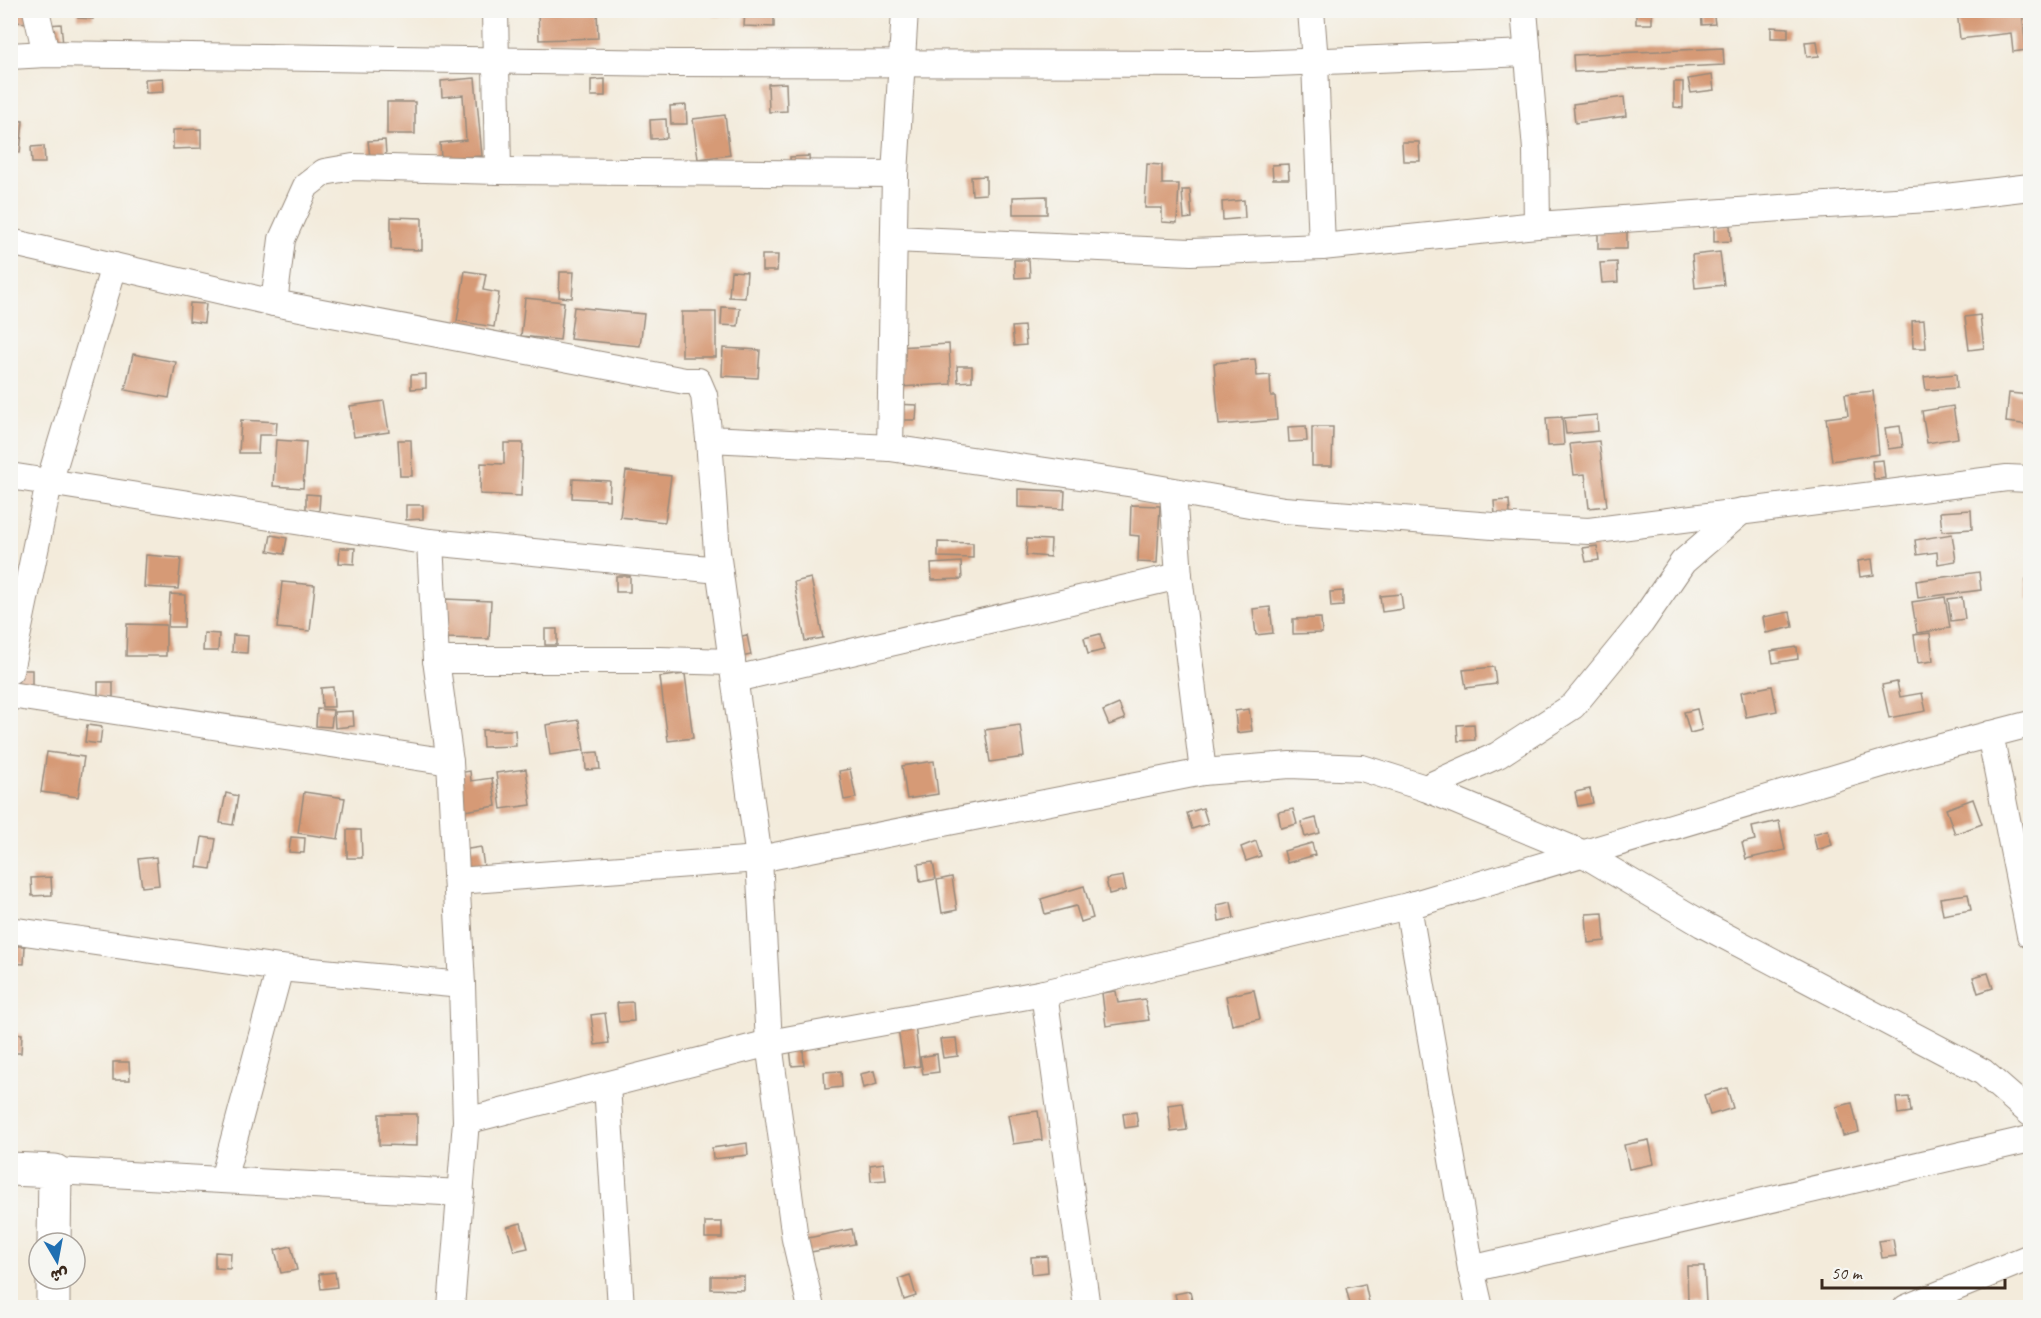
<svg xmlns="http://www.w3.org/2000/svg" width="2041" height="1318" font-family="Caveat,'Playpen Sans Arabic',sans-serif">
  <rect width="100%" height="100%" fill="#f6f6f2"/>
  <filter id="ink" filterUnits="userSpaceOnUse"><feTurbulence type="fractalNoise" baseFrequency=".0167" numOctaves="2"/><feDisplacementMap in="SourceGraphic" scale="12" xChannelSelector="R" yChannelSelector="G"/><feConvolveMatrix kernelMatrix="1 2 1 2 8 2 1 2 1" color-interpolation-filters="sRGB"/></filter>
  <filter id="wash" filterUnits="userSpaceOnUse"><feTurbulence type="fractalNoise" baseFrequency=".008" numOctaves="4" result="noise"/><feDisplacementMap in="SourceGraphic" scale="24" xChannelSelector="R" yChannelSelector="G"/><feGaussianBlur stdDeviation="1.35" result="paint"/><feColorMatrix in="noise" values="0 0 0 0 0 0 0 0 0 0 0 0 0 0 0 0 0 1.4 0 .05"/><feComposite in="paint" operator="in"/></filter>
  <g filter="url(#wash)">
    <rect width="100%" height="100%" fill="#f3ebdb"/>
    <g id="blocks">
      <!-- building -->
      <g fill="#d69a76">
        <path d="M14,10h17l-1,13 -16,-1z"/>
        <path d="M78,10h15v9l-15,-1z"/>
        <path d="M538,10h59l1,28 -59,2z"/>
        <rect x="713" y="10" width="19" height="6"/>
        <path d="M745,10h29v17l-30,-1z"/>
        <rect x="1636" y="10" width="16" height="14"/>
        <path d="M1713,10l2,14 -13,1 -1,-14z"/>
        <path d="M1957,10h65l4,40 -13,2 -2,-19 -51,6z"/>
        <path d="M61,24l2,21 -14,1 -1,-21z"/>
        <path d="M1771,27l17,1v10h-17z"/>
        <path d="M1817,41l2,15 -12,1 -2,-15z"/>
        <path d="M1723,48l1,17 -150,7 -1,-17z"/>
        <path d="M1712,75l2,15 -23,3 -3,-14z"/>
        <path d="M163,78l1,14 -18,1 -1,-14z"/>
        <path d="M475,78l7,78 -41,3 -1,-16 26,-3 -3,-45 -21,2 -1,-16z"/>
        <path d="M605,79v17h-14v-16z"/>
        <path d="M1674,82h9v26l-9,-1z"/>
        <path d="M786,83l1,28 -18,1 -1,-28z"/>
        <path d="M1624,97l2,19 -51,7 -2,-19z"/>
        <rect x="387" y="102" width="28" height="32"/>
        <path d="M686,105l1,19h-16l-1,-18z"/>
        <path d="M725,115l5,40 -32,4 -5,-40z"/>
        <path d="M666,119l1,19 -16,1 -1,-19z"/>
        <path d="M10,120l13,1 -3,32 -10,-1z"/>
        <path d="M201,129v19l-28,1v-19z"/>
        <path d="M385,140l1,15 -16,2 -2,-16z"/>
        <path d="M1402,142h17l1,19h-17z"/>
        <path d="M44,146l1,17h-13l-1,-16z"/>
        <path d="M809,156l1,15 -19,1 -1,-15z"/>
        <path d="M1147,164l15,1v19h17l-2,39 -15,-1v-14h-17z"/>
        <path d="M1288,164l1,15h-16l-1,-14z"/>
        <path d="M986,176v18l-14,1 -1,-18z"/>
        <path d="M1182,190h8l2,28 -8,1z"/>
        <path d="M1047,196v18h-34v-17z"/>
        <path d="M1244,200l1,18 -22,2 -1,-18z"/>
        <path d="M391,217l31,1v32l-31,-1z"/>
        <path d="M1730,225l1,16 -17,1v-16z"/>
        <rect x="1598" y="231" width="29" height="18"/>
        <path d="M1720,252l4,33 -29,3 -3,-33z"/>
        <path d="M762,255h16l-1,16h-15z"/>
        <path d="M1014,260h15l1,17 -15,1z"/>
        <path d="M1617,262l1,20 -16,1 -2,-20z"/>
        <path d="M465,271l21,3 -3,16 16,3 -5,34 -37,-6z"/>
        <path d="M731,271l16,1 -2,26 -16,-1z"/>
        <path d="M560,272h14l-2,26 -13,-1z"/>
        <path d="M525,298l39,4 -4,38 -39,-4z"/>
        <path d="M190,303l16,1 -2,19 -15,-2z"/>
        <path d="M574,307l70,7 -4,32 -70,-7z"/>
        <path d="M722,307l18,1 -2,18 -17,-1z"/>
        <rect x="682" y="312" width="34" height="45"/>
        <path d="M1980,315l4,33 -15,2 -4,-33z"/>
        <path d="M1924,320l2,28h-13l-1,-27z"/>
        <path d="M1024,326l2,19 -12,1 -2,-19z"/>
        <path d="M949,344l2,40 -52,3 -2,-40z"/>
        <path d="M723,348l37,2 -2,28 -36,-2z"/>
        <path d="M133,354l43,8 -7,36 -44,-8z"/>
        <path d="M1255,359l2,17 13,-1 1,21h4l2,24 -58,5 -5,-62z"/>
        <path d="M957,366h15v15l-14,1z"/>
        <path d="M426,374v14l-15,1v-14z"/>
        <path d="M1956,374l1,14 -31,2 -2,-13z"/>
        <path d="M1873,391l6,63 -47,7 -6,-43 22,-3 -3,-21z"/>
        <path d="M2009,393l21,2v30l-24,-3z"/>
        <path d="M384,401l5,31 -35,5 -4,-31z"/>
        <path d="M893,404l24,1 -1,15h-23z"/>
        <path d="M1953,406l5,32 -31,5 -5,-32z"/>
        <path d="M1597,415l1,16 -32,3 -2,-16z"/>
        <path d="M1562,417l2,28 -16,1 -2,-28z"/>
        <path d="M241,420l36,2 -1,13h-17l-1,18h-19z"/>
        <path d="M1306,426l1,15 -18,1 -1,-15z"/>
        <path d="M1900,426l3,21 -15,2 -3,-21z"/>
        <path d="M1312,427h21l-1,39h-20z"/>
        <path d="M276,440l30,2 -3,46 -30,-2z"/>
        <path d="M398,440h13l1,36h-12z"/>
        <path d="M1599,441l8,65 -18,2 -4,-34 -11,1 -4,-31z"/>
        <path d="M504,443h19l-2,53 -41,-2 1,-31 23,1z"/>
        <path d="M1883,460l2,18 -11,1 -2,-18z"/>
        <path d="M626,471l45,5 -6,46 -45,-5z"/>
        <path d="M573,479l37,2 -1,19 -37,-2z"/>
        <path d="M1018,489l47,2 -1,18 -46,-2z"/>
        <path d="M306,494l14,1 -1,16 -13,-1z"/>
        <path d="M1509,500l1,14 -15,1 -1,-14z"/>
        <path d="M406,505h17v14l-17,1z"/>
        <path d="M1131,505l29,1 -3,57 -19,-1 1,-26 -9,-1z"/>
        <path d="M1971,510l1,19 -30,2 -2,-19z"/>
        <path d="M1952,534l4,27 -18,3 -1,-12 -20,3 -2,-15z"/>
        <path d="M271,535l16,3 -3,16 -16,-3z"/>
        <path d="M1027,539l24,1 -1,17 -24,-2z"/>
        <path d="M938,542l35,1v15l-35,-1z"/>
        <path d="M10,546h4l-2,17h-2z"/>
        <path d="M1597,546l2,14 -13,2 -3,-14z"/>
        <path d="M340,548h15l-1,16 -15,-1z"/>
        <path d="M146,555l35,3 -3,31 -34,-2z"/>
        <path d="M1872,559l2,16 -14,2 -2,-16z"/>
        <path d="M961,562l1,17 -30,1 -1,-16z"/>
        <path d="M1979,572l2,18 -63,8 -2,-17z"/>
        <rect x="616" y="576" width="14" height="16"/>
        <path d="M811,578l12,60 -18,3 -11,-59z"/>
        <path d="M2030,578v20h-2l-2,-19z"/>
        <path d="M282,582l33,3 -5,46 -33,-3z"/>
        <path d="M1343,591v15l-12,1 -1,-15z"/>
        <path d="M170,594l15,1 -1,32h-16z"/>
        <path d="M1401,594l2,15 -21,3 -2,-16z"/>
        <path d="M1945,597l5,31 -33,5 -5,-31z"/>
        <path d="M1962,597l3,22 -14,2 -3,-22z"/>
        <path d="M445,599l46,2 -2,38 -46,-1z"/>
        <path d="M1270,607l3,26 -17,2 -3,-26z"/>
        <path d="M1790,612l3,15 -27,6 -3,-16z"/>
        <path d="M1321,618l1,15 -29,1v-15z"/>
        <path d="M127,624l39,1v31h-40z"/>
        <rect x="545" y="629" width="12" height="16"/>
        <path d="M204,633l15,1 -1,17h-15z"/>
        <path d="M1930,633l3,28 -15,2 -4,-28z"/>
        <path d="M1100,634l4,16 -16,4 -4,-16z"/>
        <path d="M233,635l15,1 -1,17 -15,-1z"/>
        <path d="M747,635l4,20 -20,4 -3,-20z"/>
        <path d="M1797,647l1,12 -25,4 -2,-12z"/>
        <path d="M1494,667l2,17 -30,4 -3,-18z"/>
        <rect x="17" y="670" width="15" height="16"/>
        <path d="M685,674l8,64 -25,3 -8,-64z"/>
        <rect x="98" y="682" width="15" height="15"/>
        <path d="M1897,682l3,15 22,-4 4,18 -37,7 -7,-33z"/>
        <path d="M1772,686l5,25 -31,6 -5,-25z"/>
        <path d="M333,687l1,20h-12l-1,-19z"/>
        <path d="M1119,704l6,15 -16,6 -6,-14z"/>
        <path d="M317,709l16,1 -2,17 -15,-1z"/>
        <path d="M1249,709l3,22 -15,2 -2,-22z"/>
        <path d="M1697,709l5,21 -12,3 -6,-21z"/>
        <path d="M353,711l1,15 -19,2 -1,-16z"/>
        <path d="M579,720l5,30 -34,5 -4,-30z"/>
        <path d="M1474,724l1,16 -17,1 -1,-16z"/>
        <path d="M87,725l15,2 -2,17 -15,-2z"/>
        <path d="M1020,725l4,32 -34,5 -5,-32z"/>
        <path d="M482,730h33l1,16 -33,1z"/>
        <path d="M47,752l37,5 -6,40 -37,-5z"/>
        <path d="M598,752l2,17 -14,1 -1,-17z"/>
        <path d="M934,761l4,33 -31,5 -5,-33z"/>
        <path d="M526,769l5,36 -30,4 -5,-36z"/>
        <path d="M850,769l6,29 -12,2 -5,-29z"/>
        <path d="M470,771l1,10 21,-3 4,28 -38,6 -6,-38z"/>
        <path d="M1590,789l3,14 -15,3 -3,-14z"/>
        <path d="M304,792l41,6 -7,41 -40,-6z"/>
        <path d="M226,793l12,3 -5,29 -13,-2z"/>
        <path d="M1973,799l9,25 -27,10 -9,-25z"/>
        <path d="M1203,808l5,16 -16,5 -5,-16z"/>
        <path d="M1293,809l4,15 -16,4 -3,-16z"/>
        <path d="M1316,818l4,15 -15,4 -4,-15z"/>
        <path d="M1779,821l6,29 -39,9 -4,-16 13,-3 -3,-13z"/>
        <path d="M347,830h14l1,28h-15z"/>
        <path d="M1828,830l4,15 -15,5 -4,-16z"/>
        <path d="M202,837l14,2 -5,30 -14,-2z"/>
        <path d="M291,837l14,1 -1,15 -15,-1z"/>
        <path d="M1256,841l5,15 -15,5 -5,-14z"/>
        <path d="M1312,843l3,12 -28,8 -3,-12z"/>
        <path d="M481,847l3,20 -26,4 -2,-20z"/>
        <path d="M156,857l3,28 -17,2 -4,-28z"/>
        <path d="M933,862l3,17 -16,3 -2,-18z"/>
        <path d="M1123,876l3,14 -17,4 -3,-15z"/>
        <path d="M51,877l1,18 -20,1 -1,-18z"/>
        <path d="M952,877l5,33 -15,3 -5,-33z"/>
        <path d="M1084,886l9,32 -12,4 -5,-16 -31,8 -4,-15z"/>
        <path d="M1968,894l3,16 -28,5 -3,-17z"/>
        <path d="M1231,902l3,16 -15,3 -2,-16z"/>
        <path d="M1603,913l2,28 -17,2 -2,-29z"/>
        <path d="M10,946h15l-1,18 -14,-1z"/>
        <path d="M1988,973l5,15 -15,5 -5,-16z"/>
        <path d="M1254,990l6,29 -28,6 -6,-29z"/>
        <path d="M1116,991l2,12 27,-4 4,21 -43,6 -4,-33z"/>
        <path d="M633,1002l1,19 -15,1 -2,-19z"/>
        <path d="M605,1013l4,30 -14,2 -4,-30z"/>
        <path d="M915,1026l5,40 -16,2 -6,-40z"/>
        <path d="M10,1033l12,1 -1,19h-11z"/>
        <path d="M956,1038l2,18 -15,2 -3,-19z"/>
        <path d="M790,1048h13l1,17 -12,1z"/>
        <path d="M937,1054l2,18 -16,2 -3,-17z"/>
        <path d="M113,1062h16l1,18h-17z"/>
        <path d="M841,1071l1,16 -17,2 -1,-17z"/>
        <path d="M874,1071l3,13 -14,4 -3,-14z"/>
        <path d="M1727,1088l6,20 -23,7 -6,-20z"/>
        <path d="M1909,1097l2,15 -13,2 -2,-16z"/>
        <path d="M1183,1103l4,27 -16,2 -3,-27z"/>
        <path d="M1852,1103l7,29 -16,4 -7,-29z"/>
        <path d="M1038,1111l4,29 -29,4 -5,-29z"/>
        <path d="M1136,1112l2,14 -13,2 -2,-14z"/>
        <path d="M379,1114h38v32l-38,-1z"/>
        <path d="M1649,1140l5,24 -25,5 -5,-24z"/>
        <path d="M747,1143l1,12 -35,4 -1,-11z"/>
        <path d="M884,1163l2,17 -15,1 -1,-16z"/>
        <rect x="705" y="1222" width="17" height="16"/>
        <path d="M521,1223l7,25 -14,3 -7,-24z"/>
        <path d="M852,1229l3,15 -50,9 -2,-14z"/>
        <path d="M1893,1239l3,17 -14,2 -3,-17z"/>
        <path d="M291,1246l6,24 -16,3 -6,-23z"/>
        <path d="M215,1252l16,1 -1,16 -15,-1z"/>
        <path d="M1047,1256l1,16 -16,2 -1,-17z"/>
        <path d="M1687,1266h17l2,37h-18z"/>
        <path d="M335,1272l2,15 -16,2 -2,-15z"/>
        <path d="M910,1275l6,21 -12,4 -6,-21z"/>
        <path d="M711,1276h33v14l-33,-1z"/>
        <path d="M1365,1284l5,23 -19,1 -5,-20z"/>
        <path d="M1190,1291l4,17h-16l-3,-14z"/>
      </g>
    </g>
  </g>
  <g filter="url(#ink)">
    <use href="#blocks" fill-opacity="0" stroke="#978a7c" stroke-width="1.5"/>
    <g fill="none" stroke-linecap="round" stroke-linejoin="round">
      <!-- minor casing -->
      <g stroke="#978a7c" stroke-width="28">
        <g id="minor">
          <path d="M36,10l10,44"/>
          <path d="M495,10l3,161"/>
          <path d="M1311,10l4,52 7,185"/>
          <path d="M1524,10l12,140 1,75"/>
          <path d="M10,56l36,-2 629,9 577,1 276,-11"/>
          <path d="M894,239l297,13 131,-5 215,-22 273,-19 119,-7 101,-12"/>
          <path d="M10,242l264,61 411,78h13l6,14 5,44 181,9 244,36 150,26 209,16 96,5 418,-53 23,1"/>
          <path d="M274,303l8,-64 24,-53 18,-14 29,-5 145,4 397,3"/>
          <path d="M709,439l8,113 42,307 10,184 26,196 16,69"/>
          <path d="M890,448l5,-274 10,-164"/>
          <path d="M10,476l420,66 289,28"/>
          <path d="M1173,492l6,84 24,196"/>
          <path d="M430,542l6,118 14,102 12,223 4,136 -15,187"/>
          <path d="M436,660h224l72,2"/>
          <path d="M10,671l39,-188 65,-217"/>
          <path d="M735,679l444,-103"/>
          <path d="M10,695l440,67"/>
          <path d="M1990,734l40,201"/>
          <path d="M1425,788l73,-33 75,-49 68,-83 42,-61 59,-51"/>
          <path d="M457,881l302,-22 444,-87 87,-7 72,3 63,20 157,65 120,71 281,148 47,41"/>
          <path d="M1408,906l63,363 9,39"/>
          <path d="M10,930l270,38 182,17"/>
          <path d="M1044,993l43,315"/>
          <path d="M607,1085l14,223"/>
          <path d="M466,1121l303,-78 275,-50 364,-87 510,-153 112,-29"/>
          <path d="M55,1171l406,22"/>
          <path d="M223,1180l57,-212"/>
          <path d="M1471,1269l559,-130"/>
          <path d="M1906,1308l124,-51"/>
        </g>
      </g>
      <!-- tertiary casing -->
      <g stroke="#978a7c" stroke-width="35">
        <g id="tertiary">
          <path d="M10,1169l45,2 -1,72"/>
          <path d="M53,1308v-29"/>
        </g>
      </g>
      <!-- minor -->
      <use href="#minor" stroke="#fff" stroke-width="26"/>
      <!-- tertiary -->
      <use href="#tertiary" stroke="#fff" stroke-width="33"/>
    </g>
  </g>
  <!-- margin -->
  <rect width="2041" height="1318" fill="none" stroke="#f6f6f2" stroke-width="36"/>
  <!-- north arrow -->
  <g transform="translate(57 1261) rotate(170)"><circle r="28" fill="#f6f6f2" stroke="#aba49d" stroke-width="1.5"/>
  <path d="M0-4.5L10 22L0 15L-10 22Z" fill="#1f6fb2"/>
  <text y="-9" font-size="16" font-weight="bold" text-anchor="middle" fill="#3b2a1e">ش</text>
  </g>
  <!-- scale -->
  <path d="M1822 1279v9h183v-9" fill="none" stroke="#3b2a1e" stroke-width="3"/>
  <text x="1831" y="1279" font-size="18" fill="#3b2a1e" stroke="#f6f6f2" stroke-width="4.5" paint-order="stroke">50 m</text>
</svg>
